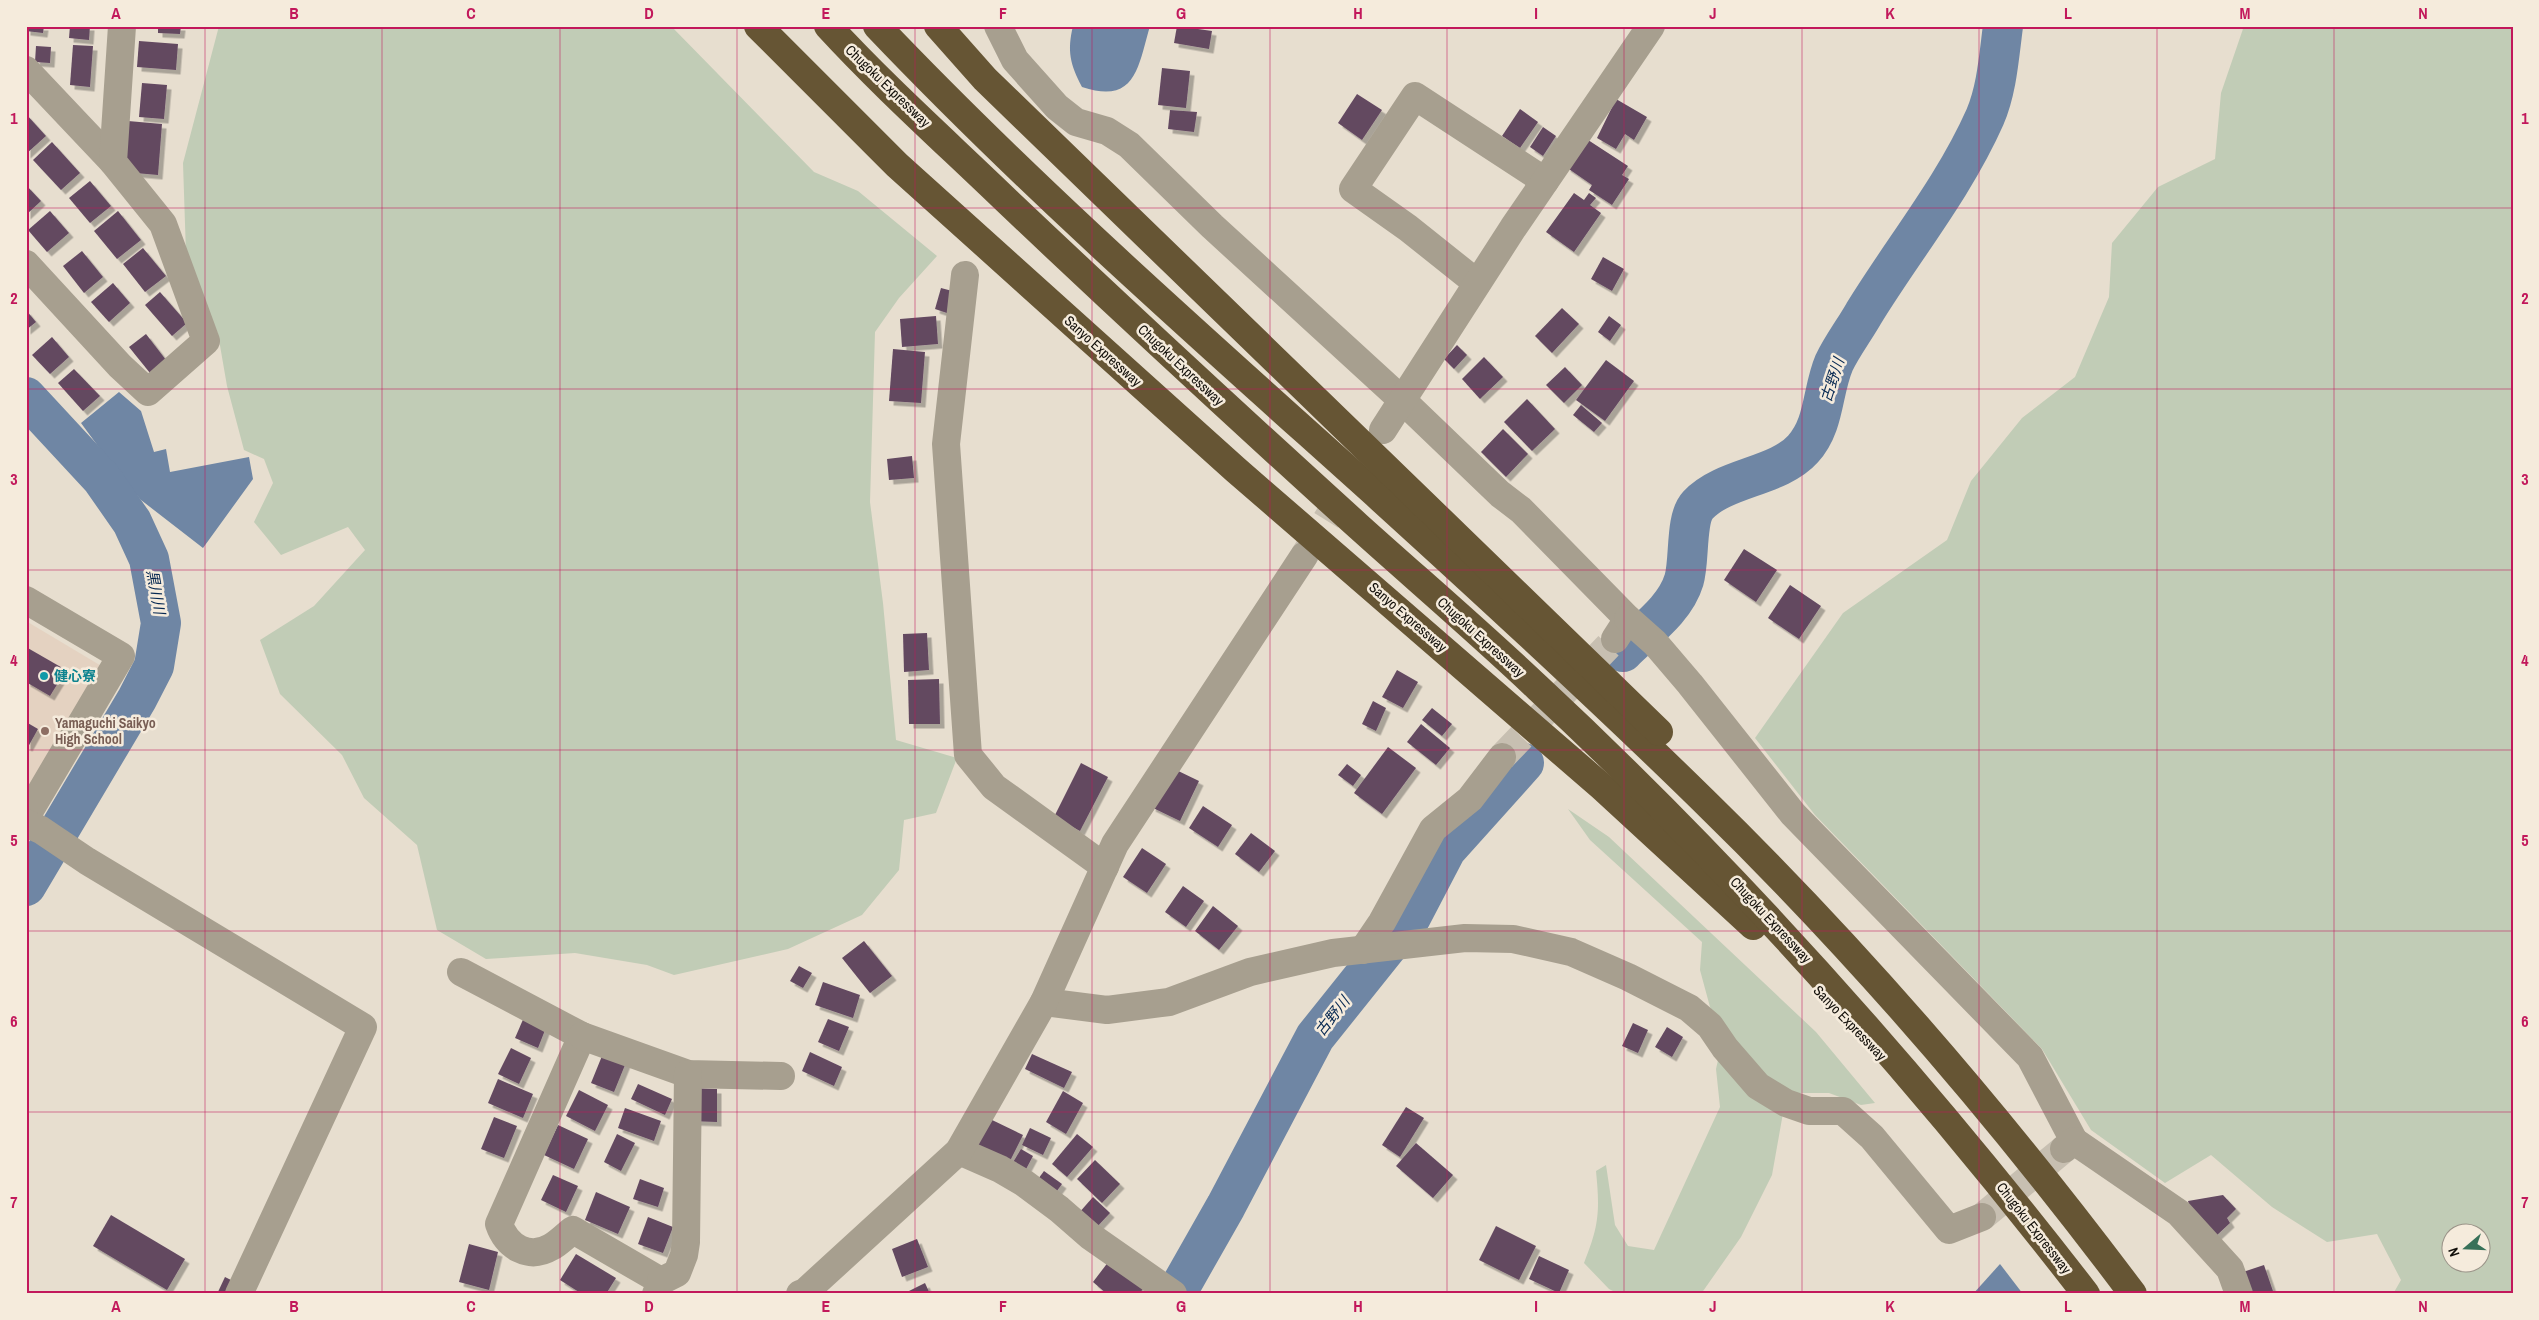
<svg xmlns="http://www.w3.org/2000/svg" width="2539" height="1320" font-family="'Archivo Narrow','Noto Sans JP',sans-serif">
  <defs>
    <filter id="shadow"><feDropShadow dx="4.5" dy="4.5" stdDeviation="0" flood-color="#0004"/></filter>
  </defs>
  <rect width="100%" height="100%" fill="#e7decf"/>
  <!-- education -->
  <path fill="#e4d2c1" d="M26,621l77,46 -77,129z"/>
  <!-- green -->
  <g fill="#c1ccb6" fill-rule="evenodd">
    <path d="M219,26h452l143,146 44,19 79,65 -38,42 -24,34 -5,170 13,101 13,137 61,18 -21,55 -32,7 -5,50 -37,45 -74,34 -114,26 -27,-10 -72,-12 -89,6 -49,-29 -20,-85 -53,-47 -22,-43 -62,-61 -20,-54 54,-34 51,-56 -17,-23 -67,28 -27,-33 19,-39 -9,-24 -20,-9 -17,-64 -9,-52 -32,-80 -3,-91z"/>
    <path d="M2244,26h269v1268h-120l8,-14 -24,-46 -50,8 -55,-35 -61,-52 -46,28 -74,-53 -49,-81 -227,-234 -60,-77 88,-125 104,-73 24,-59 51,-63 53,-41 34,-80 3,-54 46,-56 57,-28 6,-66zM2452,1232h30v30h-30z"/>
    <path d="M1568,809l41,28 207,195 59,71 -14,2 -32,-12h-39l-7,20 -11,62 -31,62 -40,57h-82l-10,-5 -25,-26c15,-37 16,-52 12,-92l10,-6 9,60 13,21 26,4 66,-143 -4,-38 8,-35 -14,-27 -10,-37 2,-28 -112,-102z"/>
  </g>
  <!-- water -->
  <g fill="#6f86a4">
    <path d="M1073,26h77c-12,41 -14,79 -68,61 -12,-23 -15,-36 -9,-61z"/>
    <path d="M119,392l22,19 13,41 12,-3 4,23 79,-15 4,22 -50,69 -62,-48 -24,-28 -36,-49z"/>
    <path d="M2000,1264l23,30h-50z"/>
  </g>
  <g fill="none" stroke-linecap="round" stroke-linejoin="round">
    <!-- river -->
    <g stroke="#6f86a4" stroke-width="40">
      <path d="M26,397l76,82 30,43 17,37 12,64 -7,43 -17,33 -111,187"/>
      <path d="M1623,652c22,-22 52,-42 61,-72 6,-20 1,-61 14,-75 26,-28 80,-28 105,-56 22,-24 19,-58 31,-86 8,-17 21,-34 30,-50 40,-65 90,-126 121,-196 12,-28 14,-61 18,-91"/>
      <path d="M1176,1294l50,-88 89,-169 96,-120 35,-67 78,-87"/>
    </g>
  </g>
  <!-- building -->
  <g fill="#634861" filter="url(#shadow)">
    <path d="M26,26h18l-1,7 -17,-2z"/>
    <path d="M70,26h20l-1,14 -20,-2z"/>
    <path d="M158,26h23l-1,8 -22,-1z"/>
    <path d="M1177,26l35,5 -3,18 -35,-6z"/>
    <path d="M139,41l39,3 -2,26 -39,-3z"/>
    <path d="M73,45l20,1 -3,41 -20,-2z"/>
    <path d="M36,46l15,1 -1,16 -15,-1z"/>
    <path d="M1162,68l28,3 -4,37 -28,-3z"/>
    <path d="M142,83l25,2 -3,34 -25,-2z"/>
    <path d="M1357,94l25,16 -20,30 -24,-17z"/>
    <path d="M1616,99l31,18 -13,23 -9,-6 -9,15 -19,-11z"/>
    <path d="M1520,109l18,13 -18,26 -18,-12z"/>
    <path d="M1170,110l27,2 -3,20 -26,-3z"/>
    <path d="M26,114l20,22 -20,18z"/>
    <path d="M128,121l34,3 -4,51 -34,-3z"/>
    <path d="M1543,127l13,9 -13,20 -13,-9z"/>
    <path d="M1585,138l43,28 -6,9 7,4 -17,26 -23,-15 3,-5 -26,-18z"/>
    <path d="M52,142l28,31 -19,17 -28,-30z"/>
    <path d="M90,181l21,25 -21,17 -21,-25z"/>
    <path d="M26,185l15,16 -15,14z"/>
    <path d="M1574,193l10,7 5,-7 7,5 -6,7 11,8 -27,39 -28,-20z"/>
    <path d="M50,211l19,22 -22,19 -19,-22z"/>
    <path d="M118,211l23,29 -24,19 -23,-28z"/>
    <path d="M143,248l23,28 -21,16 -22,-28z"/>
    <path d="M82,251l21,26 -19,16 -21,-27z"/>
    <path d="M1603,257l21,12 -12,22 -21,-12z"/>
    <path d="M113,283l17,20 -21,19 -18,-20z"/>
    <path d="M941,288l15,4 -6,22 -15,-5z"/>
    <path d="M160,292l27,31 -15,13 -27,-31z"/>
    <path d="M1562,308l17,16 -27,29 -17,-17z"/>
    <path d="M26,310l10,12 -10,8z"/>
    <path d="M936,316l2,28 -36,3 -2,-28z"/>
    <path d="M1609,316l12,9 -11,16 -12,-9z"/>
    <path d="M146,334l20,26 -16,13 -21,-26z"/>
    <path d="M52,337l17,20 -19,17 -18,-19z"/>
    <path d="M1457,345l10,10 -13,14 -10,-10z"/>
    <path d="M893,349l32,3 -4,51 -32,-2z"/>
    <path d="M1484,357l19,20 -23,22 -18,-20z"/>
    <path d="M1606,360l28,21 -29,40 -29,-21z"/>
    <path d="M1565,367l17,18 -18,18 -18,-18z"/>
    <path d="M74,369l26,27 -17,15 -25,-28z"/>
    <path d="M1527,399l28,30 -23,22 -28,-29z"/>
    <path d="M1581,405l21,18 -8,9 -21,-17z"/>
    <path d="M1503,429l25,25 -22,23 -25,-25z"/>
    <path d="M912,456l2,22 -25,2 -2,-21z"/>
    <path d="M1744,549l33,21 -21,32 -32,-22z"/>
    <path d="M1790,585l31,21 -22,33 -31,-21z"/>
    <path d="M927,633l2,37 -25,2 -1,-38z"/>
    <path d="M26,647l40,23 -16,26 -24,-14z"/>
    <path d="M1397,670l21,12 -15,26 -21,-11z"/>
    <path d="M939,679l1,45h-31l-1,-44z"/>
    <path d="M1373,701l13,7 -10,23 -14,-7z"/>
    <path d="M1432,708l20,16 -10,12 -20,-16z"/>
    <path d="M26,722l12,7 -10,18 -2,-1z"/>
    <path d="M1421,724l29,24 -14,17 -29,-23z"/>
    <path d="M1388,747l28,21 -34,46 -28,-21z"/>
    <path d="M1081,763l27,14 -28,54 -26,-14z"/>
    <path d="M1347,764l14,11 -8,11 -15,-11z"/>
    <path d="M1170,767l29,14 -19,40 -29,-14z"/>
    <path d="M1203,806l29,19 -14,22 -29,-19z"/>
    <path d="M1251,833l24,18 -16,21 -24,-18z"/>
    <path d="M1142,848l24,16 -19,29 -24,-16z"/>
    <path d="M1183,886l21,15 -18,26 -21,-15z"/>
    <path d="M1213,906l25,20 -19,24 -24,-19z"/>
    <path d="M864,941l28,35 -22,17 -28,-35z"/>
    <path d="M799,966l13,7 -9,15 -13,-7z"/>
    <path d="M823,982l37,13 -7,23 -38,-13z"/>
    <path d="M525,1015l22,10 -9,23 -23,-10z"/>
    <path d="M828,1019l21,8 -10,24 -21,-9z"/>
    <path d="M1633,1023l15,7 -10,23 -16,-7z"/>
    <path d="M1667,1027l16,10 -11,20 -17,-10z"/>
    <path d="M511,1048l20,10 -12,26 -21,-10z"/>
    <path d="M604,1051l23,9 -13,32 -23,-9z"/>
    <path d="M810,1052l32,15 -8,19 -32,-15z"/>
    <path d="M1032,1054l40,18 -8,16 -39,-19z"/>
    <path d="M498,1079l35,15 -10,24 -35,-15z"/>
    <path d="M638,1084l34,15 -7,16 -34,-16z"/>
    <path d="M690,1088l27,1v33l-28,-1z"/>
    <path d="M579,1090l29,15 -13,26 -29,-15z"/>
    <path d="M1063,1091l20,12 -17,31 -20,-12z"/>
    <path d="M1406,1107l18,11 -24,39 -18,-12z"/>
    <path d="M625,1108l36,13 -7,20 -36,-13z"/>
    <path d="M494,1117l23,9 -13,32 -23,-9z"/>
    <path d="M990,1119l33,16 -16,32 -32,-16z"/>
    <path d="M558,1125l30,14 -14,30 -30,-14z"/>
    <path d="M1030,1128l21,10 -8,17 -21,-10z"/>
    <path d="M617,1134l18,9 -14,28 -17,-9z"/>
    <path d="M1077,1134l16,13 -26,30 -15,-13z"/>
    <path d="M1416,1143l37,32 -20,23 -37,-32z"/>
    <path d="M1021,1149l12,7 -8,15 -13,-7z"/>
    <path d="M1095,1160l25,24 -18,19 -25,-24z"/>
    <path d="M1044,1171l18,13 -11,15 -18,-13z"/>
    <path d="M553,1175l25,11 -12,26 -25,-12z"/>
    <path d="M640,1179l24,9 -6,19 -25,-8z"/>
    <path d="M596,1192l34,15 -12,27 -33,-14z"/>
    <path d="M2223,1195l13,14 -9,9 3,5 -14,13 -24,-21 -4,-14z"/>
    <path d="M1093,1197l17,16 -15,16 -17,-15z"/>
    <path d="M111,1215l74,44 -18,31 -74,-44z"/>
    <path d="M648,1217l25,10 -10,26 -25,-9z"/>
    <path d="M1496,1226l40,20 -17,34 -40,-20z"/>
    <path d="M917,1239l11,28 -26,10 -10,-28z"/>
    <path d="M469,1244l29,8 -9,38 -30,-8z"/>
    <path d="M576,1254l40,24 -10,16h-24l-22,-14z"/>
    <path d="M1539,1256l30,14 -10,23 -30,-14z"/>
    <path d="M1109,1261l34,28 -4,5h-32l-14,-12z"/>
    <path d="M2264,1265l10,29h-24l-7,-22z"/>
    <path d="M225,1277l12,6 -5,11h-15z"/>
    <path d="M925,1283l5,11h-27z"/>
  </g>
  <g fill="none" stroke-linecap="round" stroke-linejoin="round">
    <!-- minor-tunnel -->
    <g stroke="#c7bfb1" stroke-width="28" stroke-dasharray="28 14" stroke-linecap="butt">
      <path d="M1304,556l63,-101"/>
      <path d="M1502,757l113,-118"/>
      <path d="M1982,1217l82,-68"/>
    </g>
    <!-- minor -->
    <g stroke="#a79f8f" stroke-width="28">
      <path d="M998,26l17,34 42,47 19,15 31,9 22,14 83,81 190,174 98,94 21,16 107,109 -13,20"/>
      <path d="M26,70l87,92"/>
      <path d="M26,264l94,102 28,26 58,-51 -43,-117 -50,-62 9,-136"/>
      <path d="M965,275l-19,169 22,311 26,32 111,80"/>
      <path d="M1477,283l-69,-55 -55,-39 62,-93 130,85"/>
      <path d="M1383,430l130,-202 138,-202"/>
      <path d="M26,600l95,56 -95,161"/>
      <path d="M1628,619l27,24 35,41 103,130 237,243 44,84"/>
      <path d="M26,823l15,7 46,31 276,166 -124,267"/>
      <path d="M1363,950l19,-28 51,-93 37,-30 32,-42"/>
      <path d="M461,972l121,64 -83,188c8,23 30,36 52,23 8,-4 15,-12 22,-17l88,51 -5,13"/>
      <path d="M1044,1002l63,8 62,-8 81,-30 83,-19 132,-15 48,1 58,13 57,25 61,31 21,18 15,22 33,38 28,17 23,8h34l29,26 77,93 33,-13"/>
      <path d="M582,1036l106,38 93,2"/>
      <path d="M2064,1149l10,-8 105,72 51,56 9,25"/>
      <path d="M959,1151l41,18 24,14 35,26 31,27 83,58"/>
      <path d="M661,1281l16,-8 7,-18 2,-13 2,-168"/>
      <path d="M800,1294l5,-2 154,-141 85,-149 71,-158 189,-288"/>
    </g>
    <!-- highway -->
    <g stroke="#665534" stroke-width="28">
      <path d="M758,26l139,139 339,305 366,317 151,139"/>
      <path d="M828,26c57,62 120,118 180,176 115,109 232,217 350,324 60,54 121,106 180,162 200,186 381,390 548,606"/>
      <path d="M877,26c159,167 333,319 504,473 109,99 217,198 322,301 156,152 299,319 430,494"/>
      <path d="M938,26l47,53 674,653"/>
    </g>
  </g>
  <!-- grid -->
  <path fill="none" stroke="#c2185b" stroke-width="1" stroke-opacity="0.55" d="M205,26v1268M382,26v1268M560,26v1268M737,26v1268M915,26v1268M1092,26v1268M1270,26v1268M1447,26v1268M1624,26v1268M1802,26v1268M1979,26v1268M2157,26v1268M2334,26v1268M26,208h2487M26,389h2487M26,570h2487M26,750h2487M26,931h2487M26,1112h2487"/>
  <!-- markers -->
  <circle fill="#0f9aa8" stroke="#f5ebdc" stroke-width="2" cx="44" cy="676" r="5"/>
  <circle fill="#8d6e63" stroke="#f5ebdc" stroke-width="2" cx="45" cy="731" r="5"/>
  <g text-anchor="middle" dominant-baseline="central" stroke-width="5" stroke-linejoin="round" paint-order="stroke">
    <!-- street labels -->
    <g font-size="14" fill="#120f0a" stroke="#f5ebdc">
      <text transform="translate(888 86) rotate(44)">Chugoku Expressway</text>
      <text transform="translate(1103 351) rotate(42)">Sanyo Expressway</text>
      <text transform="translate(1181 365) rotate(43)">Chugoku Expressway</text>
      <text transform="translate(1408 617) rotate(41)">Sanyo Expressway</text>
      <text transform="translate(1481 637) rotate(42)">Chugoku Expressway</text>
      <text transform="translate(1771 920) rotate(47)">Chugoku Expressway</text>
      <text transform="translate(1850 1023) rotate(46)">Sanyo Expressway</text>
      <text transform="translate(2034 1228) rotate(52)">Chugoku Expressway</text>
    </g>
    <!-- culture labels -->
    <g font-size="14" font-weight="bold" fill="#0d838f" stroke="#f5ebdc" text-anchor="start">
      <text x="54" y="676">健心寮</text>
    </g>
    <!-- education labels -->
    <g font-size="14" font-weight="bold" fill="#785e54" stroke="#f5ebdc" text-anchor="start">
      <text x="55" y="723">Yamaguchi Saikyo<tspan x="55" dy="16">High School</tspan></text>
    </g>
    <!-- water labels -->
    <g font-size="15" font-style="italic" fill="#072952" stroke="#f5ebdc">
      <text transform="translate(1832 380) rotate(-72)">古野川</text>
      <text transform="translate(156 592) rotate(80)">黒川川</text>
      <text transform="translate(1332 1016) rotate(-52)">古野川</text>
    </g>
  </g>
  <!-- border -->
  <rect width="2539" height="1320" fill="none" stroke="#f5ebdc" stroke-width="55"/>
  <!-- north arrow -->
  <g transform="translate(2466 1248) rotate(251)"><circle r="24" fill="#f5ebdc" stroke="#9a9388"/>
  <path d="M0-4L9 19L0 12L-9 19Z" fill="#387159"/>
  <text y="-8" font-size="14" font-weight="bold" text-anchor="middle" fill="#120f0a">N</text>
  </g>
  <rect x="28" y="28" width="2484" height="1264" fill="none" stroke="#c2185b" stroke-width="2"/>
  <g font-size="16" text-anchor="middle" font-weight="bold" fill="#c2185b">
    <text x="116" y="19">A</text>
    <text x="294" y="19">B</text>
    <text x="471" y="19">C</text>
    <text x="649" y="19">D</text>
    <text x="826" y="19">E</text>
    <text x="1003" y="19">F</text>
    <text x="1181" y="19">G</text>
    <text x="1358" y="19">H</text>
    <text x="1536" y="19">I</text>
    <text x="1713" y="19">J</text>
    <text x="1890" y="19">K</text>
    <text x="2068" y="19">L</text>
    <text x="2245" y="19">M</text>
    <text x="2423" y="19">N</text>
    <text x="14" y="124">1</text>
    <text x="2525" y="124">1</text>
    <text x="14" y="304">2</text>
    <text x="2525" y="304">2</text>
    <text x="14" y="485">3</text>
    <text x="2525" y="485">3</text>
    <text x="14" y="666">4</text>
    <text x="2525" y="666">4</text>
    <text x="14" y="846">5</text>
    <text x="2525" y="846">5</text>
    <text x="14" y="1027">6</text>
    <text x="2525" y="1027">6</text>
    <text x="14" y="1208">7</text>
    <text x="2525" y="1208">7</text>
    <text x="116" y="1312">A</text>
    <text x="294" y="1312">B</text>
    <text x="471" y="1312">C</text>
    <text x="649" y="1312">D</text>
    <text x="826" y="1312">E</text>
    <text x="1003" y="1312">F</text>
    <text x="1181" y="1312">G</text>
    <text x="1358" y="1312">H</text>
    <text x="1536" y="1312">I</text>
    <text x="1713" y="1312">J</text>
    <text x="1890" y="1312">K</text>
    <text x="2068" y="1312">L</text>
    <text x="2245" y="1312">M</text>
    <text x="2423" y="1312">N</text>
  </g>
</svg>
